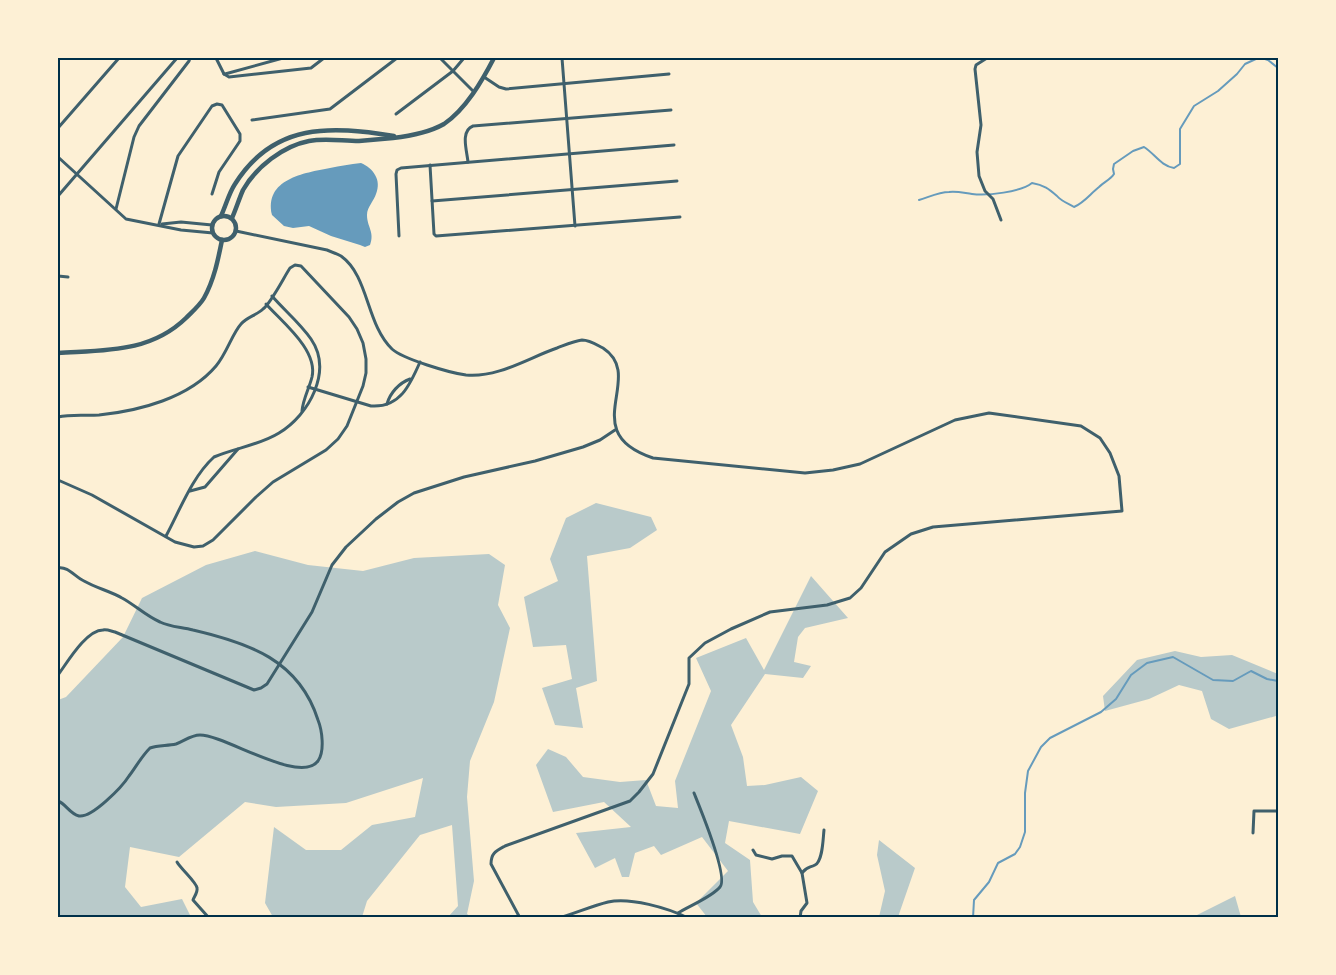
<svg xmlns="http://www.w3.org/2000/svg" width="1336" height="975" font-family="Figtree,sans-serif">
  <rect width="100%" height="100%" fill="#fdf0d5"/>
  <!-- green -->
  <g fill="#b9caca">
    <path d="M596,503l55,14 6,13 -27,18 -43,8 10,125 -21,7 7,40 -28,-3 -13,-37 30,-9 -6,-34 -33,2 -9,-50 34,-16 -8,-22 16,-41z"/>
    <path d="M255,551l53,14 55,6 51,-13 75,-4 16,11 -7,40 12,23 -16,74 -24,59 -3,36 7,84 -7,33 4,3h-23l10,-11 -6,-81 -32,10 -53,66 -5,16h-89l-8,-14 9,-76 32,23h35l31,-25 43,-8 8,-39 -77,25 -70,4 -31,-5 -66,55 -49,-10 -5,40 16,20 41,-8 9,18 -133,1v-218l8,-3 57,-60 19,-39 64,-33z"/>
    <path d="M811,576l37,42 -43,10 -7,9 -4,25 17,4 -8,12 -38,-4 -34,51 12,32 4,29 18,-1 36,-8 17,14 -18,43 -71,-13 -4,22 25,17 3,42 9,15h-55l-11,-14 32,-32 -26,-34 -41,18 -7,-9 -19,7 -6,24h-7l-7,-19 -20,10 -19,-35 55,-6 -27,-25 -51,10 -17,-47 12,-16 18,8 17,20 37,5 26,-2 10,26 22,2 -3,-27 36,-90 -15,-33 50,-20 18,32z"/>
    <path d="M1175,651l26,6 31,-2 46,19v46l-2,-4 -47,13 -18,-10 -9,-28 -23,-6 -30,14 -44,12 -2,-15 34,-36z"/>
    <path d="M879,840l36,28 -17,49h-19l6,-26 -8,-36z"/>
    <path d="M1235,896l6,21h-48z"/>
  </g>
  <!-- water -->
  <path fill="#669bbc" d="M361,163c12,5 21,17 15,31 -2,7 -9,13 -9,21 0,12 8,17 3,30l-5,2 -5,-2 -29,-9 -22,-10 -16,2 -9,-2 -12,-11c-8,-36 32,-42 58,-47 10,-2 20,-4 31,-5z"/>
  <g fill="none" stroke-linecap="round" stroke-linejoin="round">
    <!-- stream -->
    <g stroke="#669bbc" stroke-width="2">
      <path d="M1262,58l6,2 10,8"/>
      <path d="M919,200c10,-3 20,-8 30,-8 8,-1 15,1 23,2 15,2 49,-2 60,-11 12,2 17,6 25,13 4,5 12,8 17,11 11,-5 16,-13 25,-20 5,-5 11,-7 15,-13l-1,-5 1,-5 19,-13 11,-4c11,7 17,19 30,21l6,-4v-35l14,-23 24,-15 19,-17 8,-10 13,-6"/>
      <path d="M973,918l1,-18 15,-18 9,-19 17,-9 5,-7 5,-15v-39l3,-22 13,-24 9,-9 51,-26 15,-13 15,-24 16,-12 26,-6 40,23 20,1 18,-10 16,8 11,2"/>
    </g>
    <!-- minor -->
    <g stroke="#3f606c" stroke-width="3">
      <path d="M216,58l8,16"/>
      <path d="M440,58l34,34"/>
      <path d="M562,58l13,168"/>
      <path d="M987,58l-11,7 -1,4 6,56 -4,27 2,24 6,15 8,8 8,21"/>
      <path d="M58,60l1,-2"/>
      <path d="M224,74l5,3 82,-9 13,-10"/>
      <path d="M225,74l58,-16"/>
      <path d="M484,77l15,10 7,2 163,-15"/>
      <path d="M396,114l57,-43 11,-13"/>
      <path d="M252,120l78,-11 67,-51"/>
      <path d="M58,128l61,-70"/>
      <path d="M58,157l68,62 55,11 32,3"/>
      <path d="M468,162c-1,-11 -8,-31 5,-36l198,-16"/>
      <path d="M430,165l4,69 2,2 244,-19"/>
      <path d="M58,196l119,-138"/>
      <path d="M432,201l245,-20"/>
      <path d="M116,209l18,-72 5,-11 50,-65 1,-3"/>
      <path d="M159,224l19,-68 34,-50 5,-2 5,1 18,29v7l-21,31 -7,22"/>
      <path d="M162,224l19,-2 31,3"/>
      <path d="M236,231l91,19c5,2 10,4 14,6 28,20 25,68 51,93 11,10 58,24 74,26 32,3 62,-17 91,-27 8,-3 17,-7 25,-8 8,0 15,5 21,8 44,29 -28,84 50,110l152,15 28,-3 27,-6 95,-44 34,-7 92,13 19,12 10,15 9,23 3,35 -189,16 -22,7 -26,18 -24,36 -11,10 -23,7 -57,7 -39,17 -26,14 -16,15v26l-36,90 -14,18 -9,9 -125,45c-9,5 -14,7 -14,18l29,54"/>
      <path d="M399,236l-3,-62 1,-4 4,-2 273,-23"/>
      <path d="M58,276l10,1"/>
      <path d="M266,304c17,19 52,46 46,73 -3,12 -9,22 -10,34"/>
      <path d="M308,387l63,19c29,2 39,-21 49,-44"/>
      <path d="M387,404c3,-11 12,-21 23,-25"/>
      <path d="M58,417c13,-3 27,-1 41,-2 40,-4 90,-17 117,-49 11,-13 16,-32 25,-42 6,-7 16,-9 22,-15 8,-6 21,-32 27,-41l5,-3 6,1 48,51 8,12 6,14 3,16v14l-3,13 -16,40 -9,13 -12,11 -53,32 -17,15 -43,43 -10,6 -9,1 -19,-5 -83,-47 -34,-15"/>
      <path d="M190,491l15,-4 33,-38"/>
      <path d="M166,536c14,-26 26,-59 48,-79 21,-9 46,-12 65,-24 30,-18 54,-62 32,-94 -11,-16 -27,-29 -39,-43"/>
      <path d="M58,568c10,-2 17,9 26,13 12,7 26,10 38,17 13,7 24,18 38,24 10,5 22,5 33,8 56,13 106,30 125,90 4,10 7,31 0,41 -18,24 -93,-26 -118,-26 -9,0 -16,6 -24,9 -9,2 -18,1 -26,4 -9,9 -14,19 -21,28 -7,11 -37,42 -50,40 -9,-2 -13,-12 -21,-15"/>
      <path d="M58,675c9,-12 28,-45 45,-45 3,-1 8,1 12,2l139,58 7,-2 6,-4 45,-72 20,-47 14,-18 30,-28 22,-17 16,-9 50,-16 71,-16 48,-14 17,-7 15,-10"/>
      <path d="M1253,833l1,-22h24"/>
      <path d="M753,850l3,5 16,4 10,-3h10l10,17"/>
      <path d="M177,862c4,7 20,21 20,26 1,4 -3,9 -4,12l16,18"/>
      <path d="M678,913c11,-7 34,-16 42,-26 9,-10 -20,-79 -26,-94"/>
      <path d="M559,918c17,-5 33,-12 49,-16 22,-5 60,6 80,16"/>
      <path d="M800,918l1,-7 6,-8 -5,-30c4,-6 7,-5 13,-8 8,-4 8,-27 9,-35"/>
    </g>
    <!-- tertiary -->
    <g stroke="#3f606c" stroke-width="4.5">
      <circle cx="224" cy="228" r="12"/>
      <path d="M221,216c5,-11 8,-23 14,-32 39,-62 96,-58 159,-48"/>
      <path d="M232,218c4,-9 7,-19 11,-28 13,-23 40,-44 66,-49 16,-3 33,0 50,0 11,-1 22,-2 34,-3 18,-2 35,-5 51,-14 22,-15 38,-43 50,-66"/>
      <path d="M58,353c46,-3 92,0 128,-35 6,-6 14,-13 18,-20 10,-18 14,-38 18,-58"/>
    </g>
  </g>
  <!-- border -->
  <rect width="1336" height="975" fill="none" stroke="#fdf0d5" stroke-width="118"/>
  <rect x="59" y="59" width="1218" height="857" fill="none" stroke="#003049" stroke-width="2"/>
</svg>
